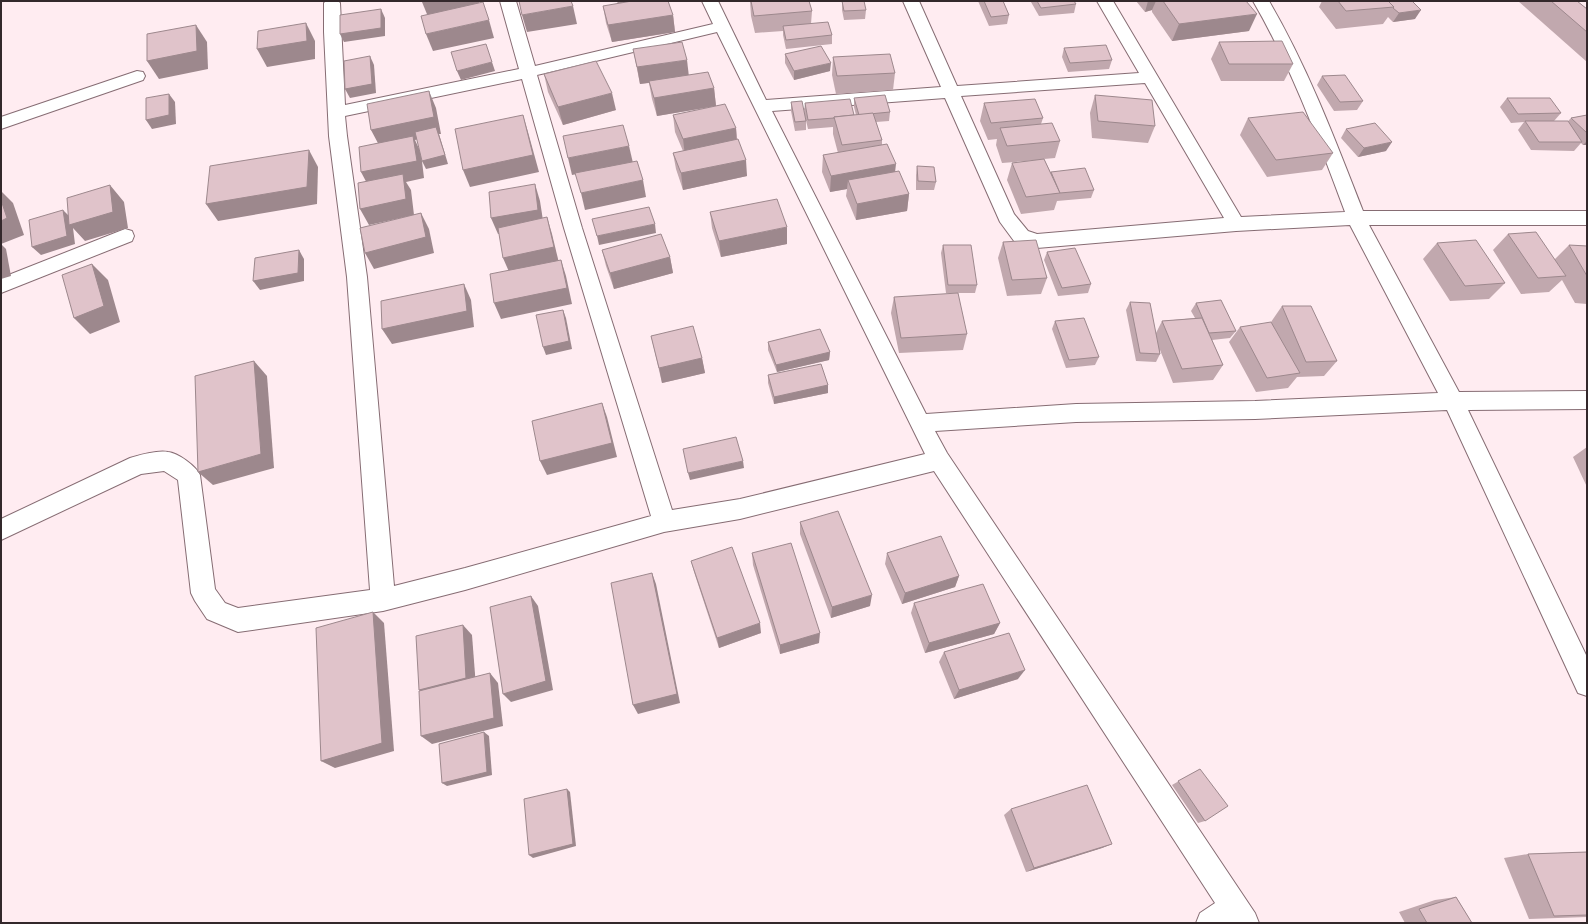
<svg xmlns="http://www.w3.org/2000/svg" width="1588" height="924" font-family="Spectral,serif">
  <rect width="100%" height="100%" fill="#ffecf1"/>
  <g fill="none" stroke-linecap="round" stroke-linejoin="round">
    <!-- minor casing -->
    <g stroke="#866c73" stroke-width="2">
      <g id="minor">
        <path d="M326,1h12l2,2 5,102 174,-36 -19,-68h16l19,65 178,-42 -11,-23h16l48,99 175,-13 -38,-86h16l38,85 182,-13 -42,-72h16l128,216 104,-5c-27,-72 -53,-144 -92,-211h16c39,67 66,138 94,210h224v14h-218l90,167 128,-1v18l-119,1 119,247v39l-9,-3 -131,-283 -192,9 -179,3 -141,9 12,22 308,460 4,10h-63l4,-10 15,-10 -281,-432 -194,48 -76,13 -199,58 -82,21 -145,21 -31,-13 -12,-18 -4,-8 -13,-113 -14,-9 -23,3 -140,66v-21l129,-61c9,-3 28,-8 38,-6 10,1 28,14 32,23l15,114 10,14 13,5 132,-18 -23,-313 -18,-141 -5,-104v-29zM717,32l208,422 -185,45 -68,11 -90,-282 -45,-153zM522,79l42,149 87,288 -186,52 -71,18 -27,-309 -20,-141 -2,-20zM1145,83l79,135 -187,16 -9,-3 -14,-17 -53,-118zM945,98l55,124 14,19 23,7 199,-17 114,-6 88,168 -183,8 -179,3 -150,10 -154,-303z"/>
        <path d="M137,71l6,1 2,4 -2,4 -142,49v-12z"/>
        <path d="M125,229l7,2 2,5 -2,5 -131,52v-15z"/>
      </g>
    </g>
    <!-- minor -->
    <use href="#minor" fill="#fff" fill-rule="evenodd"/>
  </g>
  <!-- wall -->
  <g fill="#c1a8ae">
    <path d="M750,1h59l3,10 -1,13 21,11v9l-46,5 -3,-14v-4l-28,2 -4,-17z"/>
    <path d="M842,1l24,9 -1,9 -21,1 -2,-10z"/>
    <path d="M978,1h25l6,14 -2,9 -18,2z"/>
    <path d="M1031,1h43l2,3 -2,9 -35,3 -8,-14z"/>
    <path d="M1136,1h110l3,30 -77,10 -20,-29v-2l-7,2z"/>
    <path d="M1322,1h90l3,18 -22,3 -5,-5 -5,7 -47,5 -17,-22z"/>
    <path d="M1518,1h59l10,8v53z"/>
    <path d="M603,6l70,9 2,17 -63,10 -6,-19z"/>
    <path d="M1219,42l74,22 -9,17h-63l-10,-22z"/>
    <path d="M1064,48l48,12 -3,9 -41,3 -6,-15z"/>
    <path d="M633,49l56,26 25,13 2,18 -59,10 -5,-17 -3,-16 -9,1z"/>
    <path d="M785,54l45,17 -36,9 -9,-17z"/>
    <path d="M833,57l62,16 -2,17 -57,4 -4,-19z"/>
    <path d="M544,74l72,36 -53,15 -15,-33z"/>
    <path d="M1322,76l41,25 -6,9 -23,1 -17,-26z"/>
    <path d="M1095,95l60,31 -7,17 -56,-5 -2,-25z"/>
    <path d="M854,98l36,14 -1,9 -13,1 6,18v5l13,26 14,23 -2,17 -51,9 -10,-24 1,-7 -17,3 -8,-20 1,-17 15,-2 -5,-19v-7l-25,2 -4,-17 2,9v9l-11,1 -4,-20v-9l13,10 1,-9 49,12h2l-2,-8z"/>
    <path d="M1507,98l54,15 -7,8h14l3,-3 16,-3v30h-4l-2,-2 -7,8 -43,-1 -13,-20 6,-8 -13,1 -11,-16z"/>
    <path d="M984,103l59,15 -2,6 19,17 -5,17 -11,1 7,14v-1l43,18 -3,8 -34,3 -3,9 -33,4 -14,-34 5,-17 27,-3 -37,3 -6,-18 1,-6 -9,1 -8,-19z"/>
    <path d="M673,115l63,13 1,11 10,37 -64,14 -7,-21 -3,-16 10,-2 -8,-19z"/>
    <path d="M1248,118l85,35 -11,17 -55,7 -27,-42z"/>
    <path d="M1346,129l40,22 -28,6 -17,-19z"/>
    <path d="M917,166l19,16 -2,8h-18v-15z"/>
    <path d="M710,212l77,32 -66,13 -9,-29z"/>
    <path d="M1508,234l47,25 14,-14 18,1v58l-12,-1 -13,-23 -13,12 -28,2 -28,-44z"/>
    <path d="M1003,242l44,36 -6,16 -34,2 -9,-38z"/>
    <path d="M1437,243l68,40 -16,16 -39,2 -27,-42z"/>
    <path d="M943,245l34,40 -2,8h-29l-5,-40z"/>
    <path d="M602,250l68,7 3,16 -59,16 -8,-23z"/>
    <path d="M1047,252l44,32 -3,9 -30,3 -14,-36z"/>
    <path d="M894,297l73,37 -4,16 -64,3 -8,-40z"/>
    <path d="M1130,302l26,31 6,-12 33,-3 -4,-7 5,-8 40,28 -6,7 -18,2 11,25 -10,15 -40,3 -13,-33v4l-4,8 -20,-1 -10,-51z"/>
    <path d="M1282,306l55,55 -13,15 -27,1 -9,11 -32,4 -27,-50 11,-15 32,-2 -1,-3z"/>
    <path d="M1055,321l44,36 -4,8 -29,3 -14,-39z"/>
    <path d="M651,336l51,22 3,15 -43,10z"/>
    <path d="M768,342l62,10 -1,8 -52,12 -9,-22z"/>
    <path d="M768,375l60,10v8l-54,11 -6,-21z"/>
    <path d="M1587,447v40l-14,-30z"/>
    <path d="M800,522l70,84 -39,12 -31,-84z"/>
    <path d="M752,553l67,90 -39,11 -27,-89z"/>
    <path d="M887,553l72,23 -4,11 -53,17 -17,-40z"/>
    <path d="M691,561l70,72 -42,15 -25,-76z"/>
    <path d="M914,603l86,20 -6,11 -69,19 -14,-40z"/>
    <path d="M944,652l74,27 -64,20 -15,-37z"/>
    <path d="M1200,769l5,52 -7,2 -26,-38z"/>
    <path d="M1011,809l101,35 -10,4 -76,24 -22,-57z"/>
    <path d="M1587,852v65l-58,2 -25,-61 24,-4z"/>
    <path d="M1456,897l16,26h-67l-6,-11 36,-12z"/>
  </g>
  <!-- shaded-wall -->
  <g fill="#9d888d">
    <path d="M429,1h50l2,10 -52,8 -7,-17z"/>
    <path d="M1148,1h8l-4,9 -7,2z"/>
    <path d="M573,6l4,18 -50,8 -5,-17z"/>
    <path d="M381,9l4,9v18l-41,6 -4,-8z"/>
    <path d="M1421,10l-6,9 -22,3 6,-9z"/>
    <path d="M1257,14l-8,17 -77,10 7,-17z"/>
    <path d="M673,15l2,17 -63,10 -4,-17z"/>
    <path d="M489,20l5,18 -61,13 -7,-17z"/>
    <path d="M306,23l9,18v18l-48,8 -10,-18z"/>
    <path d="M196,25l11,17 1,27 -49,10 -12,-18z"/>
    <path d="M370,56l4,9 2,28 -26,5 -5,-9z"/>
    <path d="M687,60l2,17 -49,7 -3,-17z"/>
    <path d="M492,62l3,9 -34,9 -4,-9z"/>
    <path d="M831,63l-1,8 -36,9v-9z"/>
    <path d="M714,88l2,18 -59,10 -3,-18z"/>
    <path d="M429,91l7,17 5,26h-2l9,30 -22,5 -4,-8 17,-27 -24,6 6,13 3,25 -18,4 5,8 3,25 -45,10 -9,-16 10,-20 -9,-17 19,-25 -9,-17z"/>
    <path d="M612,93l4,17 -53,15 -5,-18z"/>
    <path d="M169,94l6,8 1,22 -24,5 -6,-9z"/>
    <path d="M523,115l5,17 11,40 -69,15 -7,-17z"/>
    <path d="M736,128l1,17 -52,11 -2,-17z"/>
    <path d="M1587,141v4h-4z"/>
    <path d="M1392,142l-6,9 -28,6 6,-9z"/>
    <path d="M629,146l4,17 -61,12 -4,-17z"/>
    <path d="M309,150l9,17 -1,37 -99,17 -12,-17z"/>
    <path d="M746,160l1,16 -64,14 -2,-17z"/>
    <path d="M896,164l-2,17 -46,-1 -1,9 -17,3 1,-16z"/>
    <path d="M643,180l3,17 -61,13 -4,-17z"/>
    <path d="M535,184l5,17 4,26 -46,7 -7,-16z"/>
    <path d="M110,185l14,17 4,26 -43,13 -12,-13 2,16 -34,11 -9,-8 31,-37 8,8z"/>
    <path d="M1,191l12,12 11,32 -23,9z"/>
    <path d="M909,194l-2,17 -51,9 1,-16z"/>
    <path d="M421,213l8,16 5,24 -60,16 -9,-16z"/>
    <path d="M547,217l5,17 7,29 -49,11 -7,-16z"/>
    <path d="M655,224l1,9 -57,12 -2,-9z"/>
    <path d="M787,227v17l-66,13 -2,-16z"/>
    <path d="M1,244l5,5 5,27 -10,3z"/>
    <path d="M299,250l5,9v22l-44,9 -7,-9z"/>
    <path d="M670,257l3,16 -59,16 -4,-16z"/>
    <path d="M561,260l5,16 6,28 -71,15 -7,-16z"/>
    <path d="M92,264l16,16 12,42 -30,12 -16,-16z"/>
    <path d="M464,284l7,16 3,27 -82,17 -10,-15z"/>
    <path d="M563,310l3,8 6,31 -26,6 -3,-8z"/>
    <path d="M830,352l-1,8 -52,12 -1,-7z"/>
    <path d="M702,358l3,15 -43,10 -3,-15z"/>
    <path d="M254,361l13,15 7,92 -61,17 -15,-13z"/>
    <path d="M828,385v8l-54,11v-7z"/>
    <path d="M602,403l5,14 10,40 -70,18 -7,-14z"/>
    <path d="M743,461l1,7 -54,12 -2,-7z"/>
    <path d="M652,573l4,11 24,119 -42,11 -5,-9z"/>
    <path d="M959,576l-4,11 -53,17 3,-11z"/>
    <path d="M872,595l-2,11 -39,12 1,-11z"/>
    <path d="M531,596l7,10 15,84 -42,12 -8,-8z"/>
    <path d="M373,612l11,11 10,128 -59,17 -14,-7z"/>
    <path d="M760,623l1,10 -42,15 -2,-10z"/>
    <path d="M1000,623l-6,11 -69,19 4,-10z"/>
    <path d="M463,625l9,10 4,52 -46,12 -11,-9z"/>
    <path d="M820,633l-1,10 -39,11v-9z"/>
    <path d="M1025,670l-7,9 -64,20 5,-9z"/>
    <path d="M490,673l8,10 5,43 -71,18 -11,-8z"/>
    <path d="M484,732l5,4 3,39 -45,11 -5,-3z"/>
    <path d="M567,789l3,3 6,54 -43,12 -4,-3z"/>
    <path d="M1112,844l-10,4 -76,24 8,-4z"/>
  </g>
  <!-- building -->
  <g fill="#e0c3ca" stroke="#9d888d">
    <path d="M519,1h52l2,5 -51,9z"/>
    <path d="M618,1h14l-14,2z"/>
    <path d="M632,1h36l5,14 -65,10 -5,-19z"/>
    <path d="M751,1h58l3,10 -58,5z"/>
    <path d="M842,1h22l2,9 -22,1z"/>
    <path d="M984,1h19l6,14 -18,2z"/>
    <path d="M1037,1h37l2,3 -35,4z"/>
    <path d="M1163,1h83l11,13 -78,10z"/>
    <path d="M1338,1h50l6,6 -48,4z"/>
    <path d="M1388,1h24l9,9 -22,3 -6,-5 1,-1z"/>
    <path d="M1551,1h26l10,8v23z"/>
    <path d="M483,2l6,18 -63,14 -5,-18z"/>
    <path d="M381,9v19l-41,6v-19z"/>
    <path d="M828,22l4,13 -46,5 -3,-14z"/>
    <path d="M306,23l1,18 -50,8 1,-18z"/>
    <path d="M196,25l1,26 -50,10v-27z"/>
    <path d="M1282,41l11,23h-64l-10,-22z"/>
    <path d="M682,42l5,18 -50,7 -4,-18z"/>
    <path d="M486,44l6,18 -35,9 -6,-19z"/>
    <path d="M1106,45l6,15 -42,3 -6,-15z"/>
    <path d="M821,46l10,17 -37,8 -9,-17z"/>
    <path d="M890,54l5,19 -58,3 -4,-19z"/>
    <path d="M370,56l2,28 -27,5 -1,-28z"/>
    <path d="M596,61l16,32 -54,14 -14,-33z"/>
    <path d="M708,72l6,16 -60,10 -5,-17z"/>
    <path d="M1345,75l18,26 -23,1 -18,-26z"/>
    <path d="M429,91l5,26 -63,13 -4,-26z"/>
    <path d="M169,94v21l-23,5v-22z"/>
    <path d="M885,95l5,17 -31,3 -5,-17z"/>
    <path d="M1095,95l57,5 3,26 -57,-5z"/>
    <path d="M1507,98h43l11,15 -43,1z"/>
    <path d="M850,99l4,16 -20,2v1l-26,2 -3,-17z"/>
    <path d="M1035,99l8,19 -52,5 -7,-20z"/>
    <path d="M802,101l4,20 -11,1 -4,-20z"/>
    <path d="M725,104l11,24 -53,11 -10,-24z"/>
    <path d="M1303,112l30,41 -57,7 -28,-42z"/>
    <path d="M873,113l9,27 -40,5 -8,-28z"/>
    <path d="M523,115l10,40 -70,15 -8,-41z"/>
    <path d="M1587,115v18l-16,-15z"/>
    <path d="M1525,121h43l14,21h-43z"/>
    <path d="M1052,123l8,18 -53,5 -7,-18z"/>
    <path d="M1375,123l17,19 -28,6 -18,-19z"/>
    <path d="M623,125l6,21 -61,12 -5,-22z"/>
    <path d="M436,127l9,28 -23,6 -7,-29z"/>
    <path d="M413,136l4,25 -56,11 -2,-25z"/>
    <path d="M738,139l8,21 -65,13 -8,-20z"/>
    <path d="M887,144l9,20 -65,12 -8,-21z"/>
    <path d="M309,150l-2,37 -101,17 4,-38z"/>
    <path d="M1044,159l16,34 -34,4 -14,-34z"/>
    <path d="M637,161l6,19 -62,13 -6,-20z"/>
    <path d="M917,166l17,1 2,15 -18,-1z"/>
    <path d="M1085,168l9,22 -34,3 -9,-21z"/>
    <path d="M899,171l10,23 -52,10 -9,-24z"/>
    <path d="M403,174l3,25 -46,10 -2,-26z"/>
    <path d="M535,184l3,26 -47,8 -2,-26z"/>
    <path d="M110,185l3,27 -44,13 -2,-27z"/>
    <path d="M777,199l10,28 -68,14 -9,-29z"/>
    <path d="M1,200l6,18 -6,3z"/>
    <path d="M649,207l6,17 -58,12 -5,-17z"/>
    <path d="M63,210l4,26 -35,11 -3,-27z"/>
    <path d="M421,213l5,24 -61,16 -5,-25z"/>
    <path d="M547,217l7,30 -51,11 -5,-30z"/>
    <path d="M1536,232l30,44 -28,2 -30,-44z"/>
    <path d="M661,234l9,23 -60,16 -8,-23z"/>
    <path d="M1036,240l11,38 -35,2 -9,-38z"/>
    <path d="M1476,240l29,43 -40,3 -28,-43z"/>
    <path d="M943,245h28l6,40h-29z"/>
    <path d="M1569,245l18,1v30z"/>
    <path d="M1075,248l16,36 -29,4 -15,-36z"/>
    <path d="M299,250l-1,23 -45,8 2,-23z"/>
    <path d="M561,260l6,28 -73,15 -4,-29z"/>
    <path d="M92,264l12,42 -30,12 -12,-43z"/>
    <path d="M464,284l3,27 -85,18 -1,-28z"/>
    <path d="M958,293l9,41 -66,4 -7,-41z"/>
    <path d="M1221,300l15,31 -27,2 -13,-30z"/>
    <path d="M1130,302l20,1 10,51 -20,-1z"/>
    <path d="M1282,306h29l26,55 -31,1z"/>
    <path d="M563,310l6,31 -26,6 -7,-32z"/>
    <path d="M1084,318l15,39 -30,3 -14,-39z"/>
    <path d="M1202,318l21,47 -41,4 -20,-48z"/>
    <path d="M1271,322l29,51 -33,5 -27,-51z"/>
    <path d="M693,326l9,32 -43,10 -8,-32z"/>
    <path d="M820,329l10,23 -54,13 -8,-23z"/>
    <path d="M254,361l7,93 -63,18 -3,-96z"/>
    <path d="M821,364l7,21 -54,12 -6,-22z"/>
    <path d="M602,403l10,40 -72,18 -8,-40z"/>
    <path d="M736,437l7,24 -55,12 -5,-24z"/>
    <path d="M838,511l34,84 -40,12 -32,-85z"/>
    <path d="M941,536l18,40 -54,17 -18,-40z"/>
    <path d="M791,543l29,90 -40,12 -28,-92z"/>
    <path d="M732,547l28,76 -43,15 -26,-77z"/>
    <path d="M652,573l25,121 -44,11 -22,-122z"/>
    <path d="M983,584l17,39 -71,20 -15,-40z"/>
    <path d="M531,596l15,85 -43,13 -13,-87z"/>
    <path d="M373,612l9,131 -61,18 -5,-133z"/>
    <path d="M463,625l3,53 -47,12 -3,-54z"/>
    <path d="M1009,633l16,37 -66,20 -15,-38z"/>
    <path d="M490,673l4,45 -73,18 -2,-45z"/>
    <path d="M484,732l3,40 -45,11 -3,-39z"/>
    <path d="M1200,769l28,37 -23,15 -27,-40z"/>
    <path d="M1087,785l25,59 -78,24 -23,-59z"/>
    <path d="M567,789l6,55 -44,11 -5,-56z"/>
    <path d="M1587,852v63l-33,1 -26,-62z"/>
    <path d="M1456,897l16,26h-45l-8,-14z"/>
  </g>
  <!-- border -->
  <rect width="1588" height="924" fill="none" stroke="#33282b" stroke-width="4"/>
</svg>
